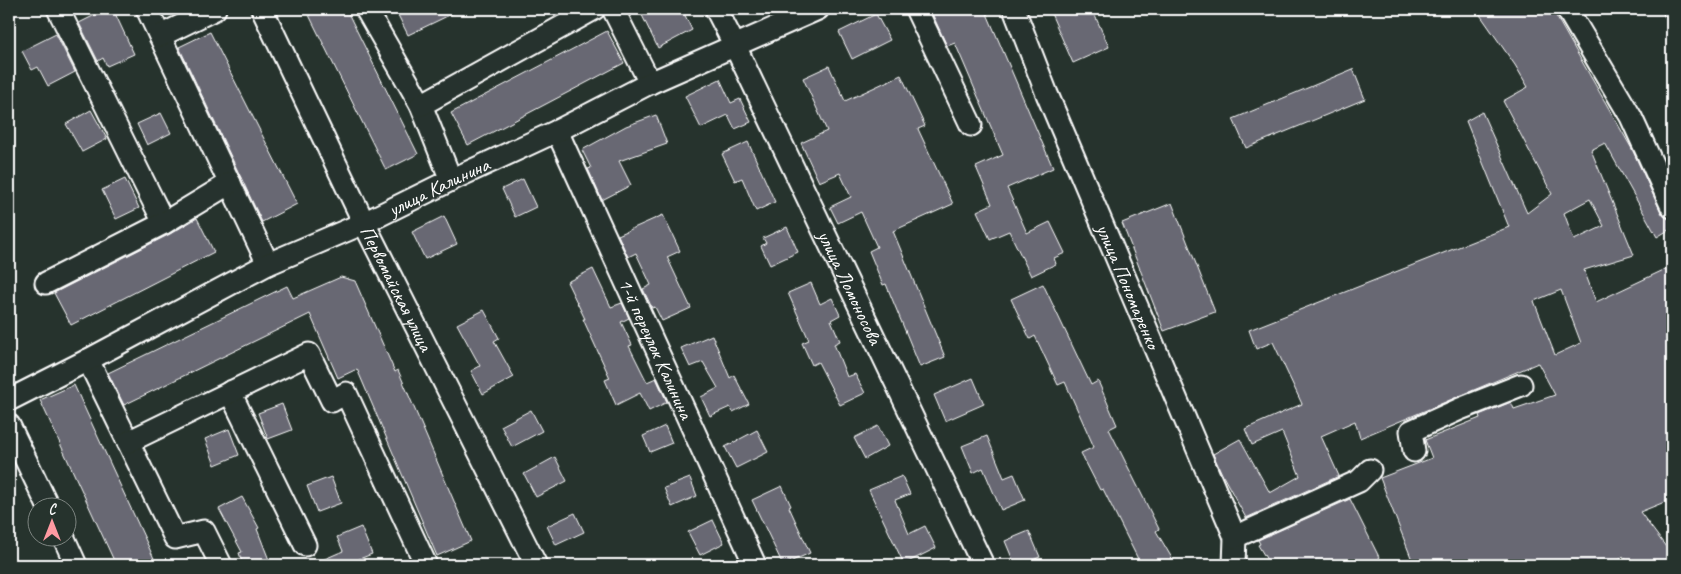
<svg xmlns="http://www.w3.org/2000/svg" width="1681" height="574" font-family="Caveat,sans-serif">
  <rect width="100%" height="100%" fill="#26332d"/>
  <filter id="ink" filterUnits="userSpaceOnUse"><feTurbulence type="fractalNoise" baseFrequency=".02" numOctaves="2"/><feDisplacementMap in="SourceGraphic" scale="10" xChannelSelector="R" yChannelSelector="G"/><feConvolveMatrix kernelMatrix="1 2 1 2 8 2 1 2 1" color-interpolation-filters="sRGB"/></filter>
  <g filter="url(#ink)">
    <!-- building -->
    <g fill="#686773" stroke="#fff" fill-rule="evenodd">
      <path d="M107,9h6l21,45 -27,12 -4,-8 -5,3 -19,-38z"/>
      <path d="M306,9h40l72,145 -32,16z"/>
      <path d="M395,9h67l-54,26z"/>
      <path d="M639,9h43l10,21 -34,18z"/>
      <path d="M930,9h55l68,159 -46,20 20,45 23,-11 15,31 -11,5 2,6 -25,12 -22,-45 -19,8 -13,-28 15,-7 -16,-37 27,-12 -48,-112 -8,3z"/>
      <path d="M1049,9h43l17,38 -36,16z"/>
      <path d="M1476,9h76l80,140 29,63 11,10v6l-15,9 -52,-94 -14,7 43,105 -50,15 12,32 76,-36v98l-4,1 4,12v122l-32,13 32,43v10h-41l-8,-9 -9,9h-200l-34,-87 52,-20 -7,-18 55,-22 -1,-3 32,-13 3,7 41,-14 -17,-32 -178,75 -5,-17 -34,15 18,40 -93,42 -23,-42 -10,-22 27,-15 30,54 30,-17 -18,-44 -30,13 -7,-16 57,-25 -29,-62 -17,7 -7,-19 260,-103 -43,-106 16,-9 45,101 25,-19 -49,-93 25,-14 -13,-22zM1590,199l14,27 -30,14 -10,-27zM1561,290l20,53 -26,12 -21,-54z"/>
      <path d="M876,14l14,26 -38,19 -13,-27z"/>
      <path d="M607,31l17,32 -156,82 -17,-32z"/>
      <path d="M210,32l87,172 -35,18 -83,-175z"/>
      <path d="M56,34l19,38 -27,14 -10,-19 -6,3 -10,-19z"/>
      <path d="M829,66l16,35 56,-26 24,51 -7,3 35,75 -60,27 52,126 -25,10 -34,-83 -3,1 -14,-34 8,-4 -16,-35 -23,11 -8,-16 21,-10 -11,-24 -21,9 -18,-39 26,-12 -24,-53z"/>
      <path d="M1353,69l12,30 -119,49 -13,-29z"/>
      <path d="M720,79l11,24 9,-4 11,23 -16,7 -7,-14 -27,13 -16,-32z"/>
      <path d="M91,110l16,29 -25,13 -16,-28z"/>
      <path d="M161,113l10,20 -24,12 -10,-21z"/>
      <path d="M656,115l11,29 -48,17 12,24 -29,15 -14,-31 3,-1 -9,-18 44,-24z"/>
      <path d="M748,142l27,60 -19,9 -14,-33 -7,3 -13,-27z"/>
      <path d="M125,179l14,29 -23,11 -14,-29z"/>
      <path d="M523,179l13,28 -21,10 -13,-28z"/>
      <path d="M1172,203l43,109 -51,19 -42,-108z"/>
      <path d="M663,215l17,36 -13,6 24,51 -29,13 -7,-14 -3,1 -9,-19 8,-4 -15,-32 -8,4 -10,-22z"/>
      <path d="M444,216l13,28 -32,15 -13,-27z"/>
      <path d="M197,218l17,34 -143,73 -17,-32 116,-59z"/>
      <path d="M787,227l11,25 -28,13 -9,-19 5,-3 -3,-5z"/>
      <path d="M593,269l18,38 11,-4 7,15 -8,4 11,23 -3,1 18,36 9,-4 11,24 -18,9 -9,-18 -24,12 -11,-25 5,-2 -27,-59h2l-18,-37z"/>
      <path d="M341,277l14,4 40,91 3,-2 73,171 -34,15 -80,-187 -19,9 -28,-64 -186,91 -16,-32 179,-87 6,12z"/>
      <path d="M811,283l9,21 12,-6 8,17 -9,5 9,21 -6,3 13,33 8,-3 10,19 -25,12 -22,-43 -6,3 -10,-22 7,-3 -21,-47z"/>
      <path d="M1043,284l48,101 7,-4 19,44 -8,4 50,100 -3,2 20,34h-35l-38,-76 -3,1 -19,-37 13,-6 -29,-65 -7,3 -23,-49 -5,3 -19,-40z"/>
      <path d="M484,310l15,28 -5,3 20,36 -31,17 -12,-23 9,-5 -23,-42z"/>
      <path d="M712,335l18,43 4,-3 15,29 -16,8 -3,-5 -20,9 -9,-19 17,-9 -15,-26 -13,5 -9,-19z"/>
      <path d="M973,378l11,26 -39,17 -11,-26z"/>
      <path d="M74,385l83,180h-41l-76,-165z"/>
      <path d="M282,404l10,26 -24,9 -10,-26z"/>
      <path d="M531,410l11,21 -30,16 -11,-21z"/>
      <path d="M665,426l7,17 -22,9 -7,-16z"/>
      <path d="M878,426l10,20 -23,13 -11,-21z"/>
      <path d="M229,429l10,26 -24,10 -10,-26z"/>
      <path d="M757,430l11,22 -32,16 -11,-21z"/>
      <path d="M987,436l17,42 10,-4 11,26 -24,10 -18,-42 -10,5 -11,-27z"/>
      <path d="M555,457l12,24 -31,16 -12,-23z"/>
      <path d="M902,476l8,18 -15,6 14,34 16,-8 11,22 -32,16 -35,-74z"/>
      <path d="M331,477l10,26 -24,9 -10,-26z"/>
      <path d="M690,478l7,18 -25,11 -8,-19z"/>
      <path d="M782,486l9,20 -2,1 21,46 -27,12 -31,-65z"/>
      <path d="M242,497l17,31 -2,1 14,36h-28l-4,-12 3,-1 -23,-43z"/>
      <path d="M1350,499l33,66h-113l-12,-20 2,-1 -2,-4z"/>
      <path d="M575,513l9,19 -28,13 -9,-19z"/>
      <path d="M713,520l11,23 -24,12 -12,-23z"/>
      <path d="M361,527l11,27 -28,11h-33l32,-14 -6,-14z"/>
      <path d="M1029,531l11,26 -20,8h-5l-10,-24z"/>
    </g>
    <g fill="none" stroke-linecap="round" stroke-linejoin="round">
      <!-- minor casing -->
      <g stroke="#fff" stroke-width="25">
        <g id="minor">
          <path d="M58,9l106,214"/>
          <path d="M147,9l121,255"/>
          <path id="s1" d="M262,9l102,214 172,342"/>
          <path d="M366,9l55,96 30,75"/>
          <path d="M613,9l37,74"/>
          <path id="s2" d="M716,9l19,37 248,519"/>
          <path d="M916,9l55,116"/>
          <path id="s3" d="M1014,9l33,85 188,443 -1,28"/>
          <path d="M1567,9l64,108 41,90"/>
          <path d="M160,36l55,-27"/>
          <path d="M421,105l173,-96"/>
          <path id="s4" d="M557,131l198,434"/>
          <path d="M46,283l118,-60 66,-40"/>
          <path d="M88,360l87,178 29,-7 17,34"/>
          <path d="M230,392l75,153"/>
          <path id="s5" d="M9,400l79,-40 180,-96 96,-41 87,-43 106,-49 93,-48 168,-74"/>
          <path d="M9,425l39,81"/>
          <path d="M128,442l181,-88 23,47 14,-8 80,172"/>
          <path d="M1414,451l-3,-20 49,-22 61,-24"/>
          <path d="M63,536l13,29"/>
          <path d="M1235,537l124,-56 11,-11"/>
        </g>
      </g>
      <!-- minor -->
      <use href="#minor" stroke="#26332d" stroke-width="21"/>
      <!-- rail -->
      <path stroke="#fff" stroke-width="4" d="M1662,9l10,17"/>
    </g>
  </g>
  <g text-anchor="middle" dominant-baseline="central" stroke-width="4" stroke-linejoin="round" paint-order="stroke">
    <!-- street labels -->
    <g font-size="20" fill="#fff" stroke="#26332d">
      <text stroke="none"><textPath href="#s5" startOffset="480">улица Калинина</textPath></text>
      <text stroke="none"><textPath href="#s3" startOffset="300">улица Пономаренко</textPath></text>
      <text stroke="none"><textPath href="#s2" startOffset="309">улица Ломоносова</textPath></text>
      <text stroke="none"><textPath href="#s1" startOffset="310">Первомайская улица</textPath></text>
      <text stroke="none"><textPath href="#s4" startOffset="239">1-й переулок Калинина</textPath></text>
    </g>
  </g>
  <!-- margin -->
  <rect width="1681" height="574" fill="none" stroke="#26332d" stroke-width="30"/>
  <rect x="15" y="15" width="1651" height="544" fill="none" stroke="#fff" stroke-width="2" filter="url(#ink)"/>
  <!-- north arrow -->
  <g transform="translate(52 522)"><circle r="24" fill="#26332d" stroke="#7d8581"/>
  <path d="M0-4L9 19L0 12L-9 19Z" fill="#ff9aa2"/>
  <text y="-8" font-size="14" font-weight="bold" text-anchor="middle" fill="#ffffff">С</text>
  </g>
</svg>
